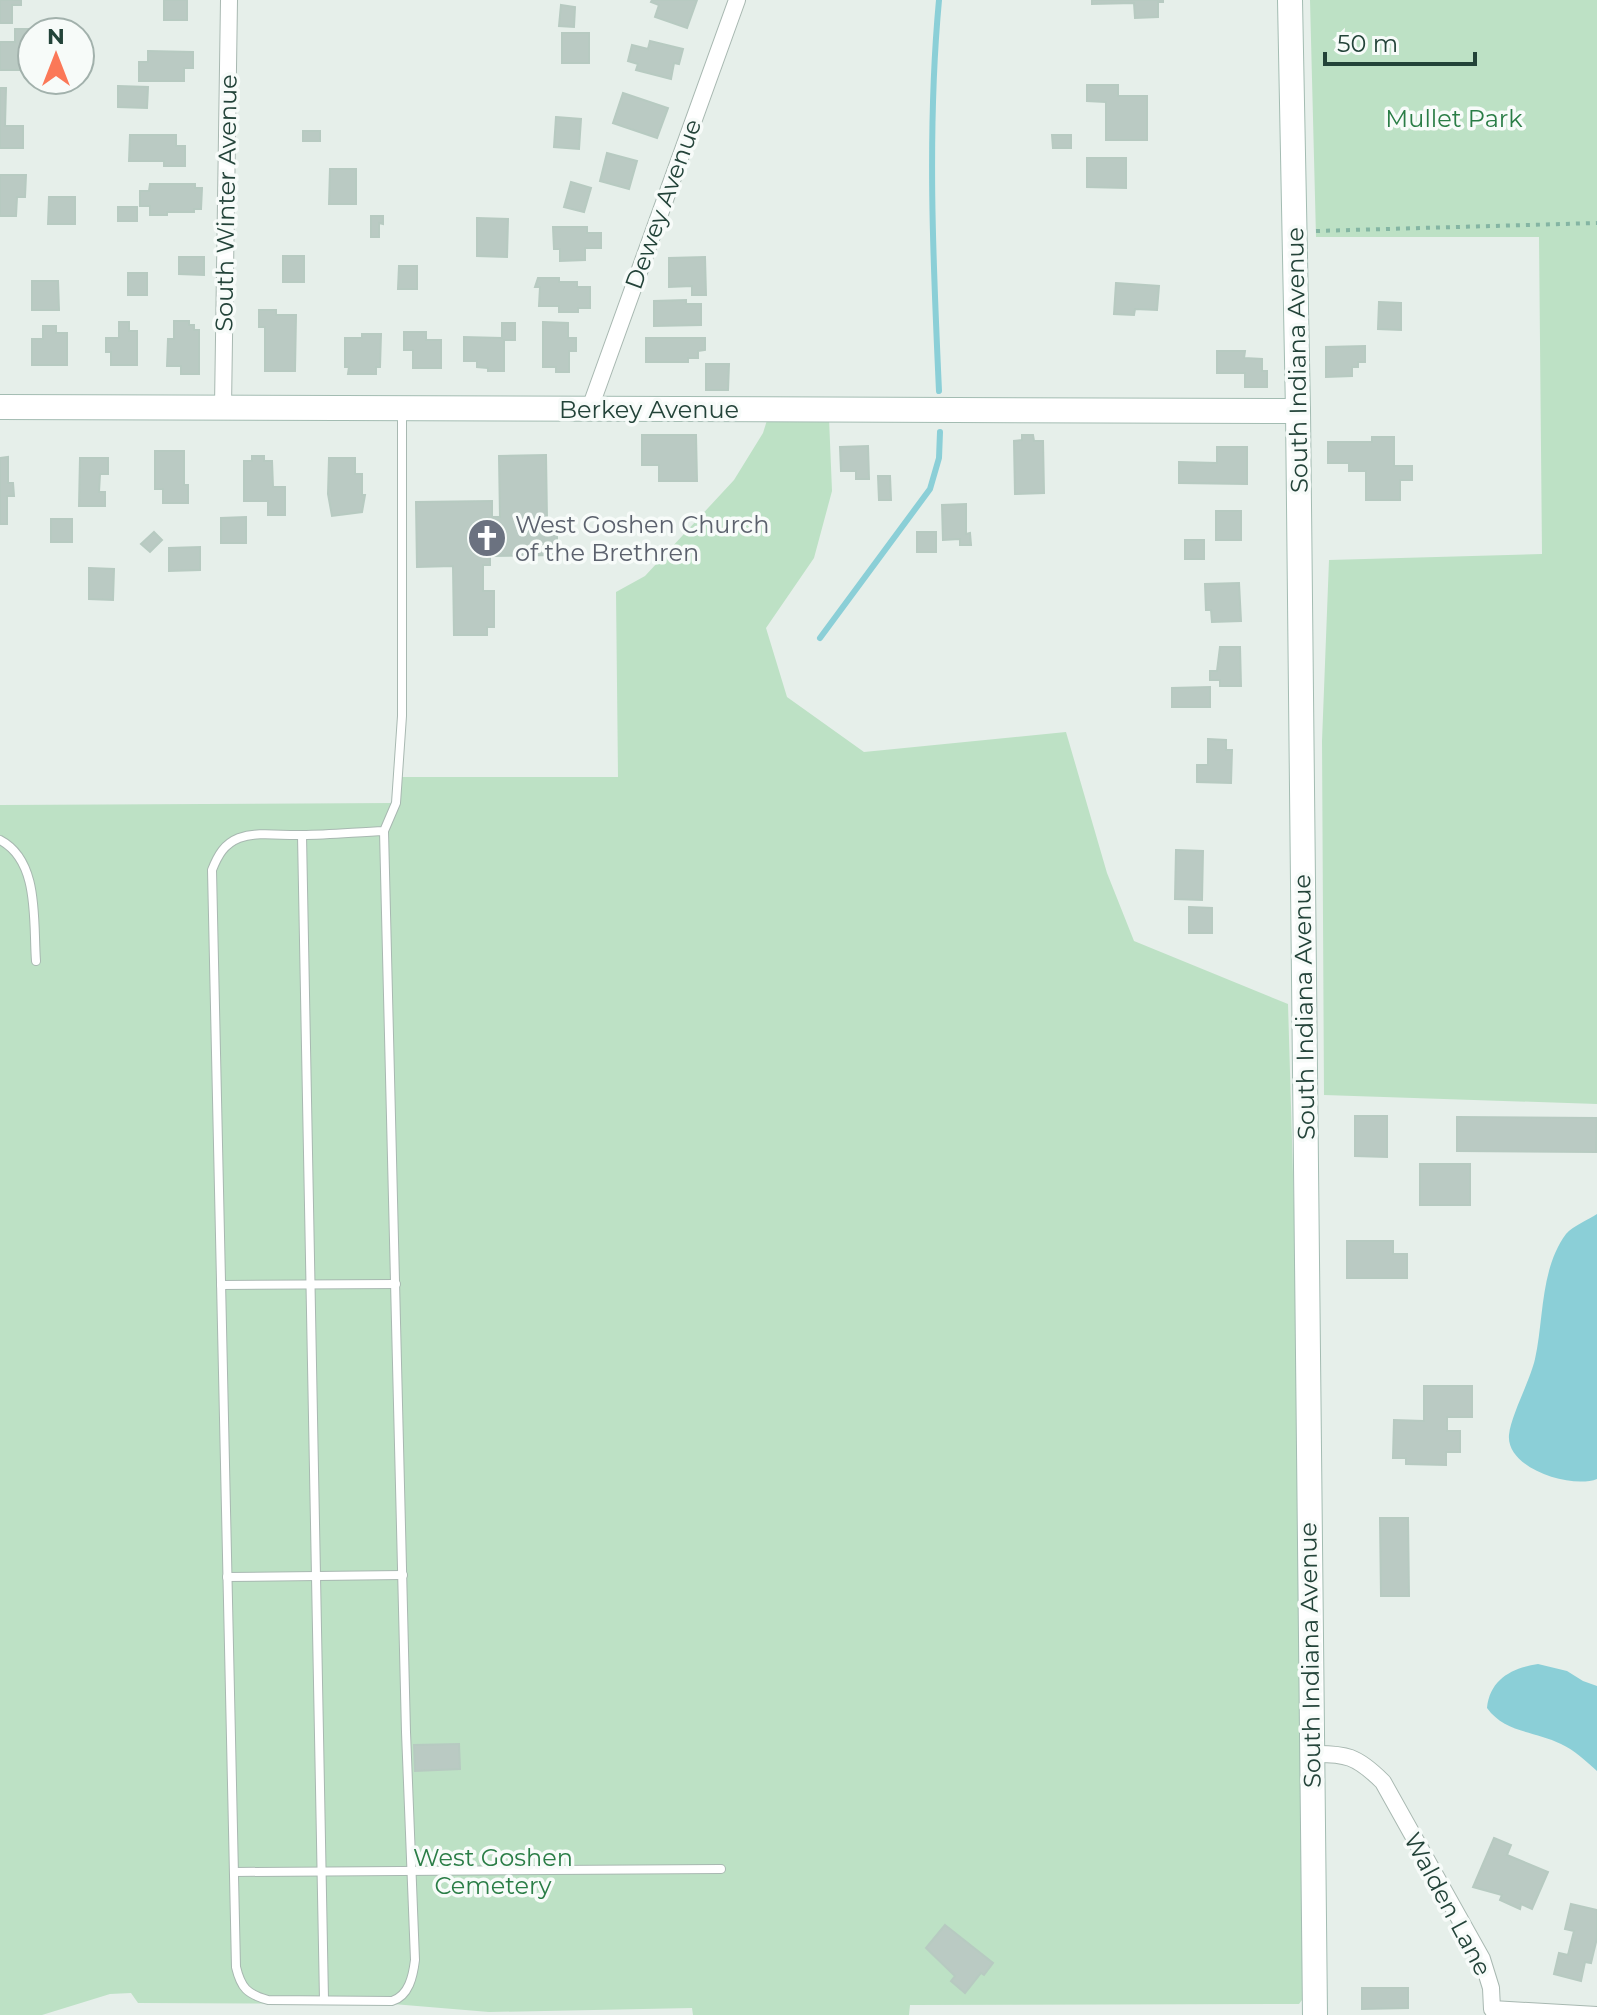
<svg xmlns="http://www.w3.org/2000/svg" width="1597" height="2015" font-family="Montserrat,sans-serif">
  <rect width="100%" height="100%" fill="#e6efea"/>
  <!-- green -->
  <g fill="#bde1c5">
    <path d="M1310,0h287v1104l-273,-9 -2,-354 7,-181 213,-6 -3,-317h-223z"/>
    <path d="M768,417l61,1 3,73 -18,67 -48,70 21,69 77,55 202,-20 41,141 27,68 154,63 22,750 4,230 -15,20 -389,1 -1,10h-216l-1,-7 -203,4 -96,-8 -255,-1 -7,-10 -21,1 -68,21h-42v-1210l396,-2 3,-26h219l-2,-185 29,-16 89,-96 29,-47z"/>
  </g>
  <!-- water -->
  <g fill="#8bcfd7">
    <path d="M1597,1214v265c-25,10 -91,-10 -88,-44 2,-20 21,-54 26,-76 9,-40 5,-90 31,-125 7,-8 22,-14 31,-20z"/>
    <path d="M1538,1664l29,7 16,10 14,5v85c-11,-10 -23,-21 -36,-27 -26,-13 -56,-11 -74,-36 3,-29 25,-40 51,-44z"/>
  </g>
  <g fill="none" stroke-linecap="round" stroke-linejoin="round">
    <!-- stream -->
    <g stroke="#8bcfd7" stroke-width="6">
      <path d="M939,0c-12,130 -6,261 0,391"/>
      <path d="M820,638l110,-149 9,-31 1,-26"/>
    </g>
  </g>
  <!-- building -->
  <g fill="#bacac3" stroke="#b7cac1" stroke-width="2">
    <path d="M0,0h21v5h-9v18h-12z"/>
    <rect x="164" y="0" width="23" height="20"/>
    <path d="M652,0h45l-10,28 -32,-11 4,-12 -8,-3z"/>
    <path d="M1092,0h71v2h-5v15l-23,1 -1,-15 -42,1z"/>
    <path d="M561,5l14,2 -1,20 -15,-1z"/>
    <path d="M15,29h19l-2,3v38h-32v-28h15z"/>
    <rect x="562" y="33" width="27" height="30"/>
    <path d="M650,41l33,8 -4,15 -5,-1 -3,16 -35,-9 2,-6 -10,-3 4,-16 16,4z"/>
    <path d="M148,51l45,1v16h-9v13h-45v-19h9z"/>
    <path d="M1087,85h31v11h29v44h-41v-38l-19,-1z"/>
    <path d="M118,86l30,1 -1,21 -29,-1z"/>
    <path d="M0,88h6l-1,38h18v22h-23z"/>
    <path d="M623,93l45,15 -11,30 -44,-15z"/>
    <path d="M556,117l25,2 -2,30 -25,-2z"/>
    <rect x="303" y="131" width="17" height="10"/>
    <path d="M130,135h46v11h9v20h-21v-5h-35z"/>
    <path d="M1052,135h19v13h-18z"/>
    <path d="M607,153l30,8 -8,28 -29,-8z"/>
    <path d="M1087,158h39v30l-39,-1z"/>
    <path d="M330,169h26v35h-27z"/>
    <path d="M0,175h26l-1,22h-8l-1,19h-16z"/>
    <path d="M571,182l20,6 -7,24 -20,-5z"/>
    <path d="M150,184h45v4h7l-1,21h-7v3h-27v3h-17v-9h-10v-15h9z"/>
    <path d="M49,197h26v27h-27z"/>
    <rect x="118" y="207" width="19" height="14"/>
    <path d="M371,216h12v8l-4,-1v14h-8z"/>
    <path d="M477,218l31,1 -1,38 -30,-1z"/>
    <path d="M553,227h34v6h14v15h-16v12l-25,1v-12h-6z"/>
    <rect x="283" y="256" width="21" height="26"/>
    <path d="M179,257h25v18l-25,-1z"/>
    <path d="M705,257l1,38h-14v-9l-23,1v-29z"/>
    <path d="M399,266h18v23h-19z"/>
    <rect x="128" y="273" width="19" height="22"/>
    <path d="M538,278h21v4h18v5h13v21h-12v4h-19v-6h-20l1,-19h-5z"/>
    <path d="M32,281h26l1,29h-27z"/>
    <path d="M1116,283l43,3 -2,24 -22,-1 -1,6 -20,-1z"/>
    <path d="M686,300v4h15v21l-47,1v-25z"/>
    <path d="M1379,302l22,1v27l-23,-1z"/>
    <path d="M259,310h17v5h20l-1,56h-30v-44h-6z"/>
    <path d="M174,321h15v4h5v5h5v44h-18v-8h-14l1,-27h6z"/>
    <path d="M119,322h10v9h8v34h-26v-13h-5v-14h13z"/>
    <path d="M543,322l25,1v15h8v13h-7v21h-13v-5h-13z"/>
    <path d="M502,323h13v17h-11v31h-16v-3l-11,-1v-6h-13v-24l38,1z"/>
    <path d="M43,326h13v7h11v32h-35v-26h11z"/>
    <path d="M404,332h22v8h15v28h-28v-18h-9z"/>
    <path d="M362,334h19l-1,33h-4v7h-28l1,-7h-4v-29h17z"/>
    <path d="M646,338h59v12l-7,1v7h-10v4h-42z"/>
    <path d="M1365,346v16h-7v5h-6v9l-26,1v-30z"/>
    <path d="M1217,351h28l-1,7 18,1v12h5v16h-22v-14h-28z"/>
    <path d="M706,364h23l-1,26h-22z"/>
    <path d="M642,435h54l1,46h-38v-16h-17z"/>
    <path d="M1022,435h11l1,6h9l1,52 -29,1 -1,-53 8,-1z"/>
    <path d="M1372,437h22v29h18v14h-12v20h-34v-29h-17v-8h-21v-21h44z"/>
    <path d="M868,446l1,33h-13v-8h-15l-1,-24z"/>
    <path d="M1217,447h30v37l-68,-1v-21l38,1z"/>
    <path d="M155,451h29v34h4v18h-25v-14h-8z"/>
    <path d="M546,455l1,65h10v35l-67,1v9h-7v26h11v36h-7v8h-33l-1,-69 -36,1 -1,-65 76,-1v16h8l-1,-61z"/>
    <path d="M252,456h12v5h8l1,26h12v28h-17v-14h-24v-40h8z"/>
    <path d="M8,457v26h5l1,13h-7v28h-7v-66z"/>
    <path d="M80,458h28v16h-8l-1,18h6v14h-26z"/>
    <path d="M329,458h26v16h7v21h3l-3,17 -30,4 -4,-22z"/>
    <path d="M878,476h12l1,24h-12z"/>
    <path d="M966,504v30l4,-1 1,12h-11v-6l-17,1 -1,-35z"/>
    <rect x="1216" y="511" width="25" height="29"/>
    <path d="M246,517v26h-25v-25z"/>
    <rect x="51" y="519" width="21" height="23"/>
    <path d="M154,532l8,8 -12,12 -9,-8z"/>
    <rect x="917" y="532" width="19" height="20"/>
    <rect x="1185" y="540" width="19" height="19"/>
    <path d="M200,547v23l-31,1v-23z"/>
    <path d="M89,568l25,1 -1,31 -24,-1z"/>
    <path d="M1239,583l2,38 -29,1 -1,-12h-5l-1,-26z"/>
    <path d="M1220,647h20l1,39h-21v-6h-10v-9h7z"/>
    <path d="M1210,687v20h-38v-19z"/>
    <path d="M1208,739l18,1v10h6l-1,33 -34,-1v-17h11z"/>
    <path d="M1176,850l27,1 -1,49 -27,-1z"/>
    <path d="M1189,907l23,1v25h-23z"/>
    <path d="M1355,1116h32v41l-32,-1z"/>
    <path d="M1457,1117l140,1 -1,34 -139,-1z"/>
    <rect x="1420" y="1164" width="50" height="41"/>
    <path d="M1347,1241h46v13h14v24h-60z"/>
    <path d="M1424,1386h48v31h-25v14h13v21h-14v13l-40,-1v-6h-13l1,-38 30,1z"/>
    <path d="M1380,1518h28l1,78h-28z"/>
    <path d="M459,1744l1,25 -45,2 -1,-26z"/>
    <path d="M1494,1838l17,7 -4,10 41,17 -16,37 -11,-5 -1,5 -20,-9 2,-5 -29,-8z"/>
    <path d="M1571,1904l26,6v28l-6,25 -6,-1 -4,19 -27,-7 5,-21 9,2 6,-24 -9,-2z"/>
    <path d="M945,1925l48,38 -9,12 -3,-2 -16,20 -14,-12 4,-5 -29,-28z"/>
    <path d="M1362,1988h46v20l-46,1z"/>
  </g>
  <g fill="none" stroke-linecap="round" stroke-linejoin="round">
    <!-- lane casing -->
    <g stroke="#a8b8b1" stroke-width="10">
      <g id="lane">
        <path d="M384,831c-27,1 -54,4 -82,4 -20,1 -43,-4 -63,3 -15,6 -21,17 -27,32l24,1097c5,21 11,27 32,33l124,1c17,-5 21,-25 23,-41l-9,-228 -22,-901 12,-28 6,-87v-304"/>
        <path d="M302,835l22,1165"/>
        <path d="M0,840c40,21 33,81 36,121"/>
        <path d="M221,1285l175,-1"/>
        <path d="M227,1577l176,-2"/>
        <path d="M234,1872l487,-3"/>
      </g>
    </g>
    <!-- street casing -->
    <g stroke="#a8b8b1" stroke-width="18">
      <g id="street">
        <path d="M223,407l6,-407"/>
        <path d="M590,408l147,-408"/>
        <path d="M1310,1754c36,-1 47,2 73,28l99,177 9,29 1,21 105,6"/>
      </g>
    </g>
    <!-- secondary casing -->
    <g stroke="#a3bcb2" stroke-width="26">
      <g id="secondary">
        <path d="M1290,0l8,411 17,1604"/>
        <path d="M0,407l1298,4"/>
      </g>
    </g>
    <!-- path -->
    <path stroke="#84b5a3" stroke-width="4" stroke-dasharray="4 6" stroke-linecap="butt" d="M1316,231l281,-8"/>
    <!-- lane -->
    <use href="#lane" stroke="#fff" stroke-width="8"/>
    <!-- street -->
    <use href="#street" stroke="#fff" stroke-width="16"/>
    <!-- secondary -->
    <use href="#secondary" stroke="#fff" stroke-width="24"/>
  </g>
  <!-- icons -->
  <defs>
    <g id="church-disc" transform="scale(2)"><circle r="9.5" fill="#6b7280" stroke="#f7fbf9"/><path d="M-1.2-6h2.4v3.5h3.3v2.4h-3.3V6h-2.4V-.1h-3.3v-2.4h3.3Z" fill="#fff"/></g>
  </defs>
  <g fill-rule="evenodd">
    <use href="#church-disc" x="487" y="538"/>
  </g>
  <g text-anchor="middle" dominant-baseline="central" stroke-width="7" stroke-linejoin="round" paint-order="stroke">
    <!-- park labels -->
    <g font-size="24" fill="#2a7d46" stroke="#f7fbf9">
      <text x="1454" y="118">Mullet Park</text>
      <text x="493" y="1857">West Goshen<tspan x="493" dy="28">Cemetery</tspan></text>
    </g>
    <!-- street labels -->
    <g font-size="24" fill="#234339" stroke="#f7fbf9">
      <text transform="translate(226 203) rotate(-89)">South Winter Avenue</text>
      <text transform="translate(663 204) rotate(-70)">Dewey Avenue</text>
      <text transform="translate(1297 360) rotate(-91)">South Indiana Avenue</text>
      <text x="649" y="409">Berkey Avenue</text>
      <text transform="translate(1304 1007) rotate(-91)">South Indiana Avenue</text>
      <text transform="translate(1310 1655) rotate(-91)">South Indiana Avenue</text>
      <text transform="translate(1448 1904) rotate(62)">Walden Lane</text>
    </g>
    <!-- worship labels -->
    <g font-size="24" fill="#5b616d" stroke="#f7fbf9" text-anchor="start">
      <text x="515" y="524">West Goshen Church<tspan x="515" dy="28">of the Brethren</tspan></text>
    </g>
  </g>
  <!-- north arrow -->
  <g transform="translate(56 56)"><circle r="38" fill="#f7fbf9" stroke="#a2b1ac" stroke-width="2"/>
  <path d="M0-6L14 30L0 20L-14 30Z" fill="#fb7858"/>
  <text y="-12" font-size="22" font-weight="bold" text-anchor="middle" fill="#234339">N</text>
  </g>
  <!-- scale -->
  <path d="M1325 52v12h150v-12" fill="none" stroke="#234339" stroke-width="4"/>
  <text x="1337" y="52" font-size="24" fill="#234339" stroke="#f7fbf9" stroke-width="6" paint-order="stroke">50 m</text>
</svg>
